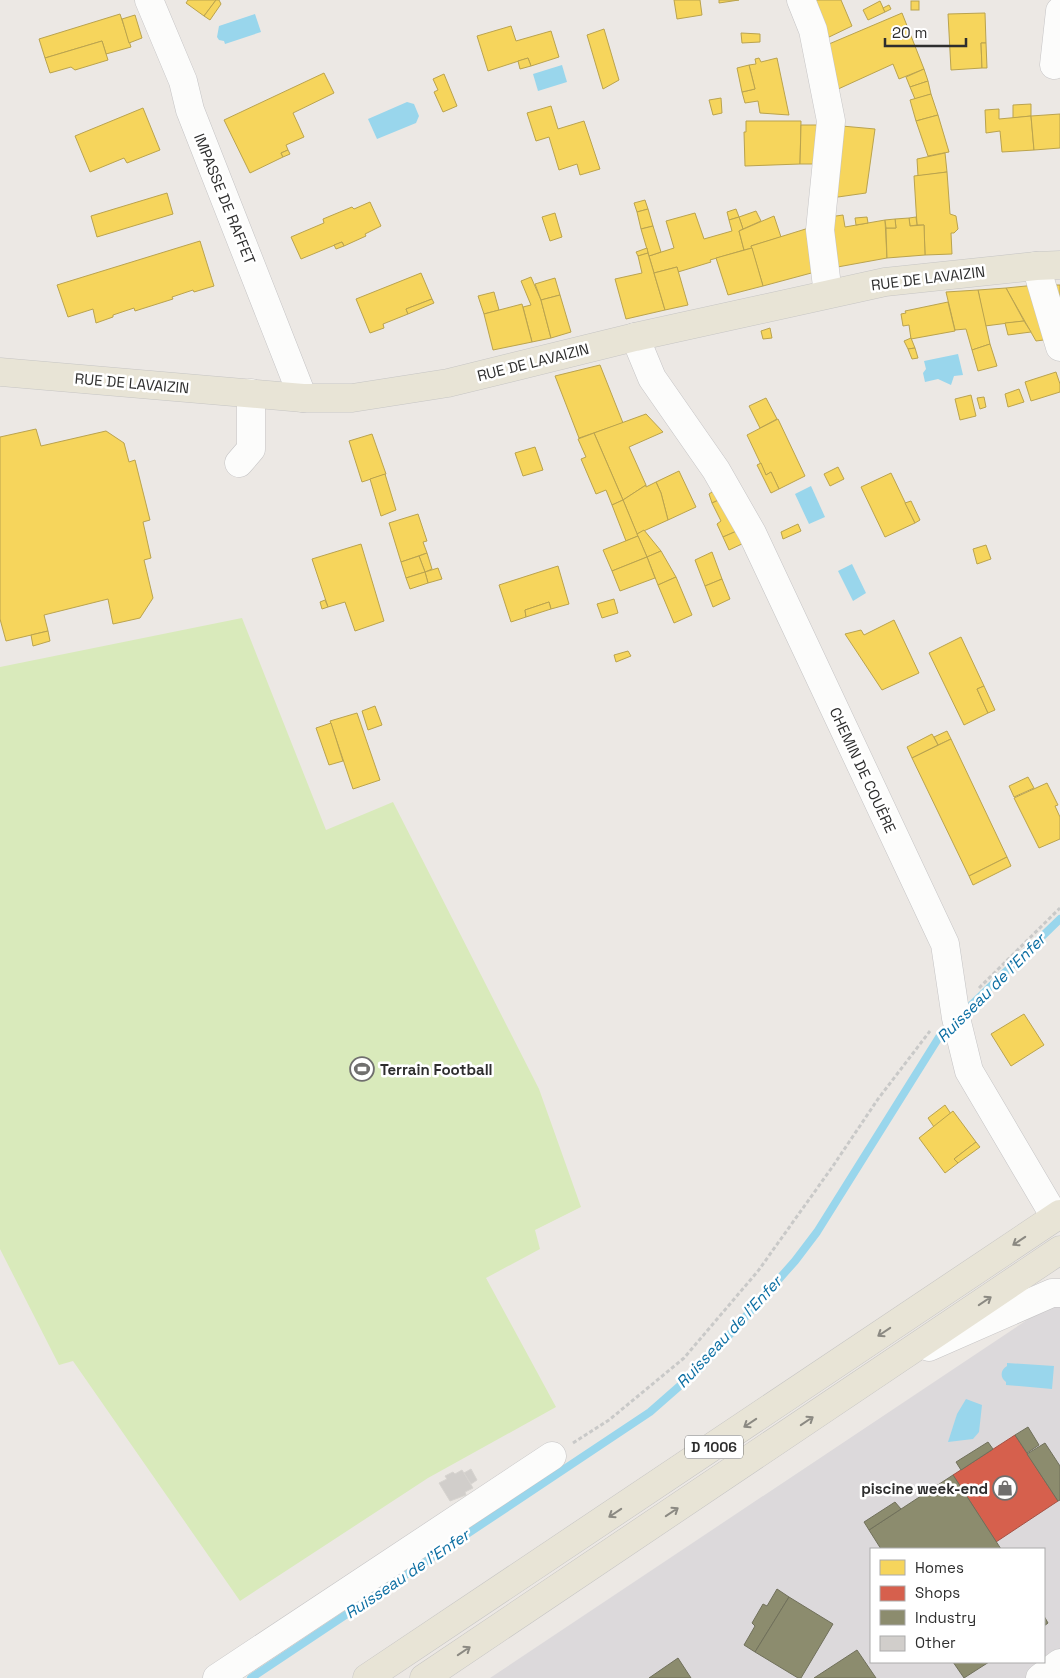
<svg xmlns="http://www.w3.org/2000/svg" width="1060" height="1678" font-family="'Space Grotesk',sans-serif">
  <rect width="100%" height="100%" fill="#ece8e4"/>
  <!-- industrial -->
  <path fill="#dcd9db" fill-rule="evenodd" d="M1060,1298v380h-570zM871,1549h173v113h-173z"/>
  <!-- pitch -->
  <path fill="#d9eabb" d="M242,618l84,212 67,-28 146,287 42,118 -46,23 5,19 -54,29 70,129 -128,71 -188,123 -167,-240 -14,4 -59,-116v-582z"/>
  <!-- water -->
  <g fill="#99d6ec">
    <path d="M255,14l6,18 -36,12 -1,-3 -5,-1 -2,-3 2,-11z"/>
    <path d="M562,65l5,17 -29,9 -5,-17z"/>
    <path d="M407,102l7,2 5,12 -3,7 -39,16 -9,-20z"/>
    <path d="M958,354l5,21 -9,1 -3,9 -13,-6 -13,3 -2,-9 3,-4 -2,-8z"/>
    <path d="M811,486l14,31 -16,7 -14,-30z"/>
    <path d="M852,564l14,29 -13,8 -15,-30z"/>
    <path d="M1007,1363l47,3 -2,23 -46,-4v-3c-6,-4 -6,-12 1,-16z"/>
    <path d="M966,1399l16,6 -3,27 -6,7 -25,3 9,-28z"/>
  </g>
  <!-- homes -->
  <g fill="#f6d55c" stroke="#baa34e">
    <path d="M188,0h28l-12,16 -18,-13z"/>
    <path d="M216,0h3l2,4 -11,16 -6,-4z"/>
    <path d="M674,0h26l2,15 -25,4z"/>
    <path d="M719,0h20l-20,3z"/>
    <path d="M810,0h31l11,26 -25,12z"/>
    <path d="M880,1l5,11 -17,8 -5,-10z"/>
    <rect x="911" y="1" width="8" height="9"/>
    <path d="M889,5l2,4 -6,3 -2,-4z"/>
    <path d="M902,13l22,56 -25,10 -6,-15 -57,26 -7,-46z"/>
    <path d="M985,13l1,30h-5l1,25 -31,2 -3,-56z"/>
    <path d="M120,14l11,33 -25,7 -4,-13 -57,17 -6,-19z"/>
    <path d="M135,15l7,23 -13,5 -7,-24z"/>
    <path d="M511,26l5,15 35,-10 8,26 -28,9 -3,-8 -40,13 -11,-35z"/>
    <path d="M604,29l15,51 -16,9 -16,-54z"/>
    <path d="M741,33l19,1v8l-18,1z"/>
    <path d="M102,41l6,19 -33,10 -4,-3 -21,6 -5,-15z"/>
    <path d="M981,43h5l1,25h-5z"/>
    <path d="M528,58l3,8 -11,3 -2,-8z"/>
    <path d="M759,58l2,4 16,-4 12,57 -29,-2 -2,-12 -13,2 -3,-11 13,-3 -6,-24 7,-1 -1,-5z"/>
    <path d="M749,65l6,24 -13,3 -5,-24z"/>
    <path d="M924,69l4,12 -18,6 -4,-10z"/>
    <path d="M324,73l10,20 -41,20 11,24 -18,8 2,5 -7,3 2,4 -33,16 -26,-53z"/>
    <path d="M444,74l13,32 -14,6 -9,-20 4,-2 -5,-11z"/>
    <path d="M928,81l3,13 -16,5 -5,-12z"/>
    <path d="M931,94l7,21 -22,6 -6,-21z"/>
    <path d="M721,98l1,15 -9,2 -4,-15z"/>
    <path d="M1031,104v12l-18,2v-13z"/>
    <path d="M551,106l7,23 26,-8 16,48 -20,6 -3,-11 -18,6 -10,-33 -13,4 -9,-28z"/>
    <path d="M143,108l17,42 -33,13 -3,-5 -34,14 -15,-36z"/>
    <path d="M999,109v10l32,-3 3,34 -32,2 -2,-21 -14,2 -1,-23z"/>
    <path d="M1060,114v34l-26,2 -3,-34z"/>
    <path d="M938,115l11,37 -21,4 -12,-35z"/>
    <path d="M746,121h55l-1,43 -55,2 -1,-34h2z"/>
    <path d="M801,125h20l-4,39h-17z"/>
    <path d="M842,126l33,3 -9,64 -35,5z"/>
    <path d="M288,150l2,4 -7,3 -2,-4z"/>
    <path d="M945,153l2,19 -29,4 -1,-17z"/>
    <path d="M947,172l3,42 6,2 2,13 -4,4h-3l1,21 -27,1 -1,-30h-7l-3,-49z"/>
    <path d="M167,193l6,21 -76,23 -6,-21z"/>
    <path d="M645,200l3,9 -11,3 -3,-9z"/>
    <path d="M370,202l11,24 -16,8 1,2 -22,10 -2,-4 -41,17 -10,-22 33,-14 -1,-4 29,-12 2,2z"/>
    <path d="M648,209l5,17 -12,3 -4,-17z"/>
    <path d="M736,209l3,8 -10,3 -2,-8z"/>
    <path d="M756,211l5,10 -18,8 -4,-12z"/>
    <path d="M555,213l7,24 -12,4 -8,-24z"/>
    <path d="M695,213l9,26 28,-8 -3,-11 10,-3 4,12 -4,2 5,19 -34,10 1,2 -33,10 -1,-5 -23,6 -5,-17 25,-8 -8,-27z"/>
    <path d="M843,215l2,12 40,-7 2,38 -55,10 -3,-51z"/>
    <path d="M774,216l7,21 -30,9 1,2 -8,2 -5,-19z"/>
    <path d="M867,217l1,6 -12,2 -1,-7z"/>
    <path d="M916,217l1,8 -7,1 -1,-8z"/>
    <path d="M909,218l1,8 14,-1 1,30 -38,3 -1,-30h10l-1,-9z"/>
    <path d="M895,219l1,9h-10l-1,-8z"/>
    <path d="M653,226l8,26 -12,4 -8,-27z"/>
    <path d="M812,227l3,45 -52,14 -12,-40z"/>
    <path d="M200,241l14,45 -20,6 -1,-2 -21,7 1,2 -38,12 -1,-3 -21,7v2l-17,6 -3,-14 -25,8 -11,-32z"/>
    <path d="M342,242l2,4 -8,3 -2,-4z"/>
    <path d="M647,248l1,5 -10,3 -2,-4z"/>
    <path d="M752,248l11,38 -35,9 -12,-37z"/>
    <path d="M648,253l17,57 -39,9 -11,-40 27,-6 -4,-17z"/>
    <path d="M677,267l11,38 -23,5 -11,-37z"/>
    <path d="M421,273l11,26 -26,10 2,5 -25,10 1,4 -14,5 -14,-34z"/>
    <path d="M531,277l10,23 10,38 -19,4 -9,-35 8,-2 -10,-24z"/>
    <path d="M555,278l5,17 -19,5 -6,-16z"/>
    <path d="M1036,285l15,54 -15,2 -30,-53z"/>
    <path d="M1049,285h11v32z"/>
    <path d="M1006,288l18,33 -39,5 -7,-36z"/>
    <path d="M978,290l12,54 -18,6 -6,-21 -11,1 -9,-38z"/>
    <path d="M494,292l5,18 -15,4 -6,-18z"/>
    <path d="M560,295l11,37 -20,6 -10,-38z"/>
    <path d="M432,299l2,4 -26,11 -2,-5z"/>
    <path d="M948,302l7,29 -44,8 -2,-14 -6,1 -2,-12 5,-1 -1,-2z"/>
    <path d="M522,304l10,38 -39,8 -9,-36z"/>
    <path d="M1024,321l7,11 -23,3 -3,-12z"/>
    <path d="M770,328l2,10 -9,1 -2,-8z"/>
    <path d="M911,338l4,10 -7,1 -4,-8z"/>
    <path d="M990,344l7,22 -19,5 -6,-21z"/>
    <path d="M915,348l3,10 -6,1 -4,-10z"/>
    <path d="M600,365l23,58 -44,15 -24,-62z"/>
    <path d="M1056,372l4,12v8l-29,9 -6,-19z"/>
    <path d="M1019,389l5,13 -16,5 -3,-13z"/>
    <path d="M971,395l5,21 -16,4 -5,-21z"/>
    <path d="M984,397l2,10 -6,2 -3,-11z"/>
    <path d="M766,398l11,21 -17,9 -11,-22z"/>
    <path d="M646,414l17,18 -34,15 17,38 -23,15 -29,-67z"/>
    <path d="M778,419l27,57 -26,13 -8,-17 -5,3 -19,-40z"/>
    <path d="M36,429l5,17 65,-15 18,12 5,19 6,-2 15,60 -7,2 8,36 -7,2 9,38 -13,20 -27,6 -5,-25 -64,16 4,16 -42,10 -6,-22v-182z"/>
    <path d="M594,433l29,67 -11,5 -6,-15 -10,4 -15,-35 5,-2 -8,-18z"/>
    <path d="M372,434l14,40 -24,8 -13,-41z"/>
    <path d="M535,447l8,23 -20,6 -8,-23z"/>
    <path d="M761,463l5,12 5,-3 8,17 -8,4 -14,-28z"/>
    <path d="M838,467l6,12 -14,7 -6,-12z"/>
    <path d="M679,471l17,36 -28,13 -7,-27 -5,-11z"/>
    <path d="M891,473l24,50 -30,14 -24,-50z"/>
    <path d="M385,474l11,36 -15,6 -11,-37z"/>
    <path d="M656,482l5,11 7,27 -31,14 -14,-34 23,-15v2z"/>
    <path d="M715,490l8,8 -11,5 -3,-9z"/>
    <path d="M723,498l16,32 -16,7 -6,-13 4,-3 -9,-18z"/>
    <path d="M623,500l15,36 -12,5 -14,-36z"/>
    <path d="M911,501l9,19 -5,3 -10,-20z"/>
    <path d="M418,514l9,27 -4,1 4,11 -26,9 -12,-39z"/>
    <path d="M798,524l3,7 -18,8 -2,-7z"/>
    <path d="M644,530l17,21 -14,6 -10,-23z"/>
    <path d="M739,530l5,13 -15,7 -6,-13z"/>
    <path d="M638,536l9,21 -35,14 -9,-21z"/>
    <path d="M361,544l23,77 -29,10 -10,-29 -17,5 -16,-48z"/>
    <path d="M986,545l5,14 -14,5 -4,-15z"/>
    <path d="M661,551l15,26 -18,8 -11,-28z"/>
    <path d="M712,552l10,27 -17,7 -10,-26z"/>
    <path d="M427,553l5,16 -7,3 -6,-16z"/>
    <path d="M419,556l6,16 -19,6 -5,-16z"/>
    <path d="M647,557l8,21 -35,13 -8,-20z"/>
    <path d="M558,566l11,38 -18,5 -2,-7 -24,8 1,7 -15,5 -12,-37z"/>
    <path d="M438,568l4,11 -14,4 -3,-11z"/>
    <path d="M425,572l3,11 -18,6 -4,-11z"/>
    <path d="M676,577l16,38 -18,8 -16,-38z"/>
    <path d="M722,579l8,20 -17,8 -8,-21z"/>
    <path d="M614,599l4,14 -16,5 -5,-14z"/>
    <path d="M325,600l3,7 -6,2 -2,-7z"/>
    <path d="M549,602l2,7 -25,8 -1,-7z"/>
    <path d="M894,620l25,53 -37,17 -37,-56 16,-4 3,5z"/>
    <path d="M48,631l2,10 -17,5 -2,-11z"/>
    <path d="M961,637l23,49 -7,3 11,24 -24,12 -35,-72z"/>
    <path d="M628,651l3,5 -15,6 -2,-7z"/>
    <path d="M984,686l11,24 -7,3 -11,-24z"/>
    <path d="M375,706l7,19 -14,5 -6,-19z"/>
    <path d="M357,713l23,67 -27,9 -23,-68z"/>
    <path d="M331,723l12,38 -14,4 -13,-37z"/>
    <path d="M947,731l4,8 -13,6 -4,-8z"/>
    <path d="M932,734l6,11 -26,13 -5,-11z"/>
    <path d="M951,739l56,118 -38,19 -57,-118z"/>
    <path d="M1028,777l6,11 -20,9 -5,-11z"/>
    <path d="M1047,783l11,22 -3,1 5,11v22l-21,9 -25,-50z"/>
    <path d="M1007,857l4,9 -38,19 -4,-9z"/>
    <path d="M1024,1014l20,31 -33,21 -20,-32z"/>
    <path d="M945,1105l6,9 -17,13 -6,-9z"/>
    <path d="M953,1111l23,31 -22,17 4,4 -13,10 -26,-35z"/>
    <path d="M976,1142l4,5 -22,16 -4,-4z"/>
  </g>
  <!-- shops -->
  <path fill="#d6604d" stroke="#a45144" d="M1015,1435l43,66 -62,41 -43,-67z"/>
  <!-- industry -->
  <g fill="#8c8c6e" stroke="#70705b">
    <path d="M1028,1427l11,18 -12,8 -12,-18z"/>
    <path d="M988,1442l5,7 -32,21 -5,-8z"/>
    <path d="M1045,1443l15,23v34l-2,1 -31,-47z"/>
    <path d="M953,1475l48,74h-120l-12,-19z"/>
    <path d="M895,1502l6,7 -32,21 -5,-8z"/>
    <path d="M777,1589l12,8 -34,55 -11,-7 11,-19 -3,-3 11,-19 4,2z"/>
    <path d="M789,1597l44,27 -32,54h-3l-43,-26z"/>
    <path d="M1044,1616l4,7 -4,3z"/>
    <path d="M857,1650l19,28h-62z"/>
    <path d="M678,1658l13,20h-42z"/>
    <path d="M953,1662h36l-25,16z"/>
  </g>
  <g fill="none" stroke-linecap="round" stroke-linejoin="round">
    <!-- stream -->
    <g stroke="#99d6ec" stroke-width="8">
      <path d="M961,1015l99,-96"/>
      <path d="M251,1678l399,-266 49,-43 96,-108 22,-29 124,-198 10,-9"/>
    </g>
  </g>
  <!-- building -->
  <g fill="#d1cecb" stroke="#d7d4d0">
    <path d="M471,1469l6,11 -6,4 -7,-11z"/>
    <path d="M462,1470l11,18 -8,4 1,3 -16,6 -11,-18 8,-4 -2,-3 8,-4 2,2z"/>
  </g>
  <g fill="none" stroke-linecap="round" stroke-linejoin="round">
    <!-- minor casing -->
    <g stroke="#c5c4c5" stroke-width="29">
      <g id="minor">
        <path d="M149,0l34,81 7,29 113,288"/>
        <path d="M801,0l12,30 18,91 -11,109 8,64"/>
        <path d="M1054,65l6,-54"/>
        <path d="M1036,266l24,81"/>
        <path d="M635,337l17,41 64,92 36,63 193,411 11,74 13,53 86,146"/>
        <path d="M239,463l12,-14v-56"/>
        <path d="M929,1347l123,-54h8"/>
        <path d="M217,1678l335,-222"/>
        <path d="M1040,1678l20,-15"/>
      </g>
    </g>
    <!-- major casing -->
    <g stroke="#c6c5c4" stroke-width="29">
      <g id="major">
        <path d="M0,372l303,26h49l96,-15 187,-46 250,-55 151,-16 24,-1"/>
        <path d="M367,1678l693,-464"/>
        <path d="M424,1678l636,-428"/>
      </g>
    </g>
    <!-- path -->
    <g stroke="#c9c9c8" stroke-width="3" stroke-dasharray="4 2.5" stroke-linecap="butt">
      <path d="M979,988l81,-80"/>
      <path d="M573,1443l36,-23 75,-62 74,-87 75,-105 45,-67 52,-68"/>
    </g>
    <!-- minor -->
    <use href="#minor" stroke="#fcfcfb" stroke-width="28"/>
    <!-- major -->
    <use href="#major" stroke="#e8e4d6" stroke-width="28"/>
  </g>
  <!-- one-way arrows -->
  <defs><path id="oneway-shaft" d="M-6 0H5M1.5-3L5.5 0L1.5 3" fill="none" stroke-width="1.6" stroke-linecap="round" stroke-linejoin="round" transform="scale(1.25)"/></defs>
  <g stroke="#8b8982">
    <use href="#oneway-shaft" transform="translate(1019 1241) rotate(146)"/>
    <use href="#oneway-shaft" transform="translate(985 1301) rotate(-34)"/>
    <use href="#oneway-shaft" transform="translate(884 1332) rotate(146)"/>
    <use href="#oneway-shaft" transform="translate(807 1421) rotate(-34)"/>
    <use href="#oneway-shaft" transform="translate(750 1423) rotate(146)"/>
    <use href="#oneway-shaft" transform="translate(672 1512) rotate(-34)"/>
    <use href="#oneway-shaft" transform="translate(615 1513) rotate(146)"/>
    <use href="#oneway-shaft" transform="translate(464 1651) rotate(-34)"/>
  </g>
  <!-- icons -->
  <defs>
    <g id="stadium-ring" transform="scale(1.25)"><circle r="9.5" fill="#fff" stroke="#706f6e" stroke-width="1.5"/><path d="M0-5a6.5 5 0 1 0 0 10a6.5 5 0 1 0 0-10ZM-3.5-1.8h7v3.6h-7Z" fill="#706f6e"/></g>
    <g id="shop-ring" transform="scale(1.25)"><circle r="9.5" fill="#fff" stroke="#706f6e" stroke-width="1.5"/><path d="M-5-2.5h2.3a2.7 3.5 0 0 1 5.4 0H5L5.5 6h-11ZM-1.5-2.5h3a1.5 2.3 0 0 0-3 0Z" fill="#706f6e"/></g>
  </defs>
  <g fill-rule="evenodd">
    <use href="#stadium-ring" x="362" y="1069"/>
    <use href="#shop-ring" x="1005" y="1488"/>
  </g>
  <g text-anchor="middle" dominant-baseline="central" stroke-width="5" stroke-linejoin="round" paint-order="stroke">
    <!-- shield labels -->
    <rect fill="#fff" stroke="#6d6d6d" stroke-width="1" x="685" y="1435.5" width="58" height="23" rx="4"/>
    <g font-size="14" font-weight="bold" fill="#2e2e2e">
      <text x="714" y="1447">D 1006</text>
    </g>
    <!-- street labels -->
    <g font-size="15" fill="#2e2e2e" stroke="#fff">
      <text transform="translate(225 199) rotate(68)">IMPASSE DE RAFFET</text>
      <text transform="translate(928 278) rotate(-7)">RUE DE LAVAIZIN</text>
      <text transform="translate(533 362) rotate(-14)">RUE DE LAVAIZIN</text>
      <text transform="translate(132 383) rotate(5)">RUE DE LAVAIZIN</text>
      <text transform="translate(863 770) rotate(65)">CHEMIN DE COUÈRE</text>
    </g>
    <!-- poi labels -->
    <g font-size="15" font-weight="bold" fill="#2e2e2e" stroke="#fff" text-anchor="start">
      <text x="380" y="1069">Terrain Football</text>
      <text x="988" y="1488" text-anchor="end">piscine week-end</text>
    </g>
    <!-- water labels -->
    <g font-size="16" font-style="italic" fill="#0d6fa3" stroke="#fff">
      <text transform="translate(991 988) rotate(-45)">Ruisseau de l'Enfer</text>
      <text transform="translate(729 1332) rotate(-47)">Ruisseau de l'Enfer</text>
      <text transform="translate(407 1574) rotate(-34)">Ruisseau de l'Enfer</text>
    </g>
  </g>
  <!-- legend -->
  <rect x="870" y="1548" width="175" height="115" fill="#ffffff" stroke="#ababab"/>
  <rect x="880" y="1560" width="25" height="15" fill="#f6d55c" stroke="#ababab"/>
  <text x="915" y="1573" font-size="15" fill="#2e2e2e">Homes</text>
  <rect x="880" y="1586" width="25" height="15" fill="#d6604d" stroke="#ababab"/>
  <text x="915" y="1598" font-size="15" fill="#2e2e2e">Shops</text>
  <rect x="880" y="1610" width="25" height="15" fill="#8c8c6e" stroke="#ababab"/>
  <text x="915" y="1623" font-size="15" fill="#2e2e2e">Industry</text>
  <rect x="880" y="1636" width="25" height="15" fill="#d1cecb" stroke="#ababab"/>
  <text x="915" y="1648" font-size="15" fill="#2e2e2e">Other</text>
  <!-- scale -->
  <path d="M885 38v8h81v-8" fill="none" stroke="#2e2e2e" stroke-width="2.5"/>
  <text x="892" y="38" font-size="15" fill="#2e2e2e" stroke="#ffffff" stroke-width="4" paint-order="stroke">20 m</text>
</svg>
